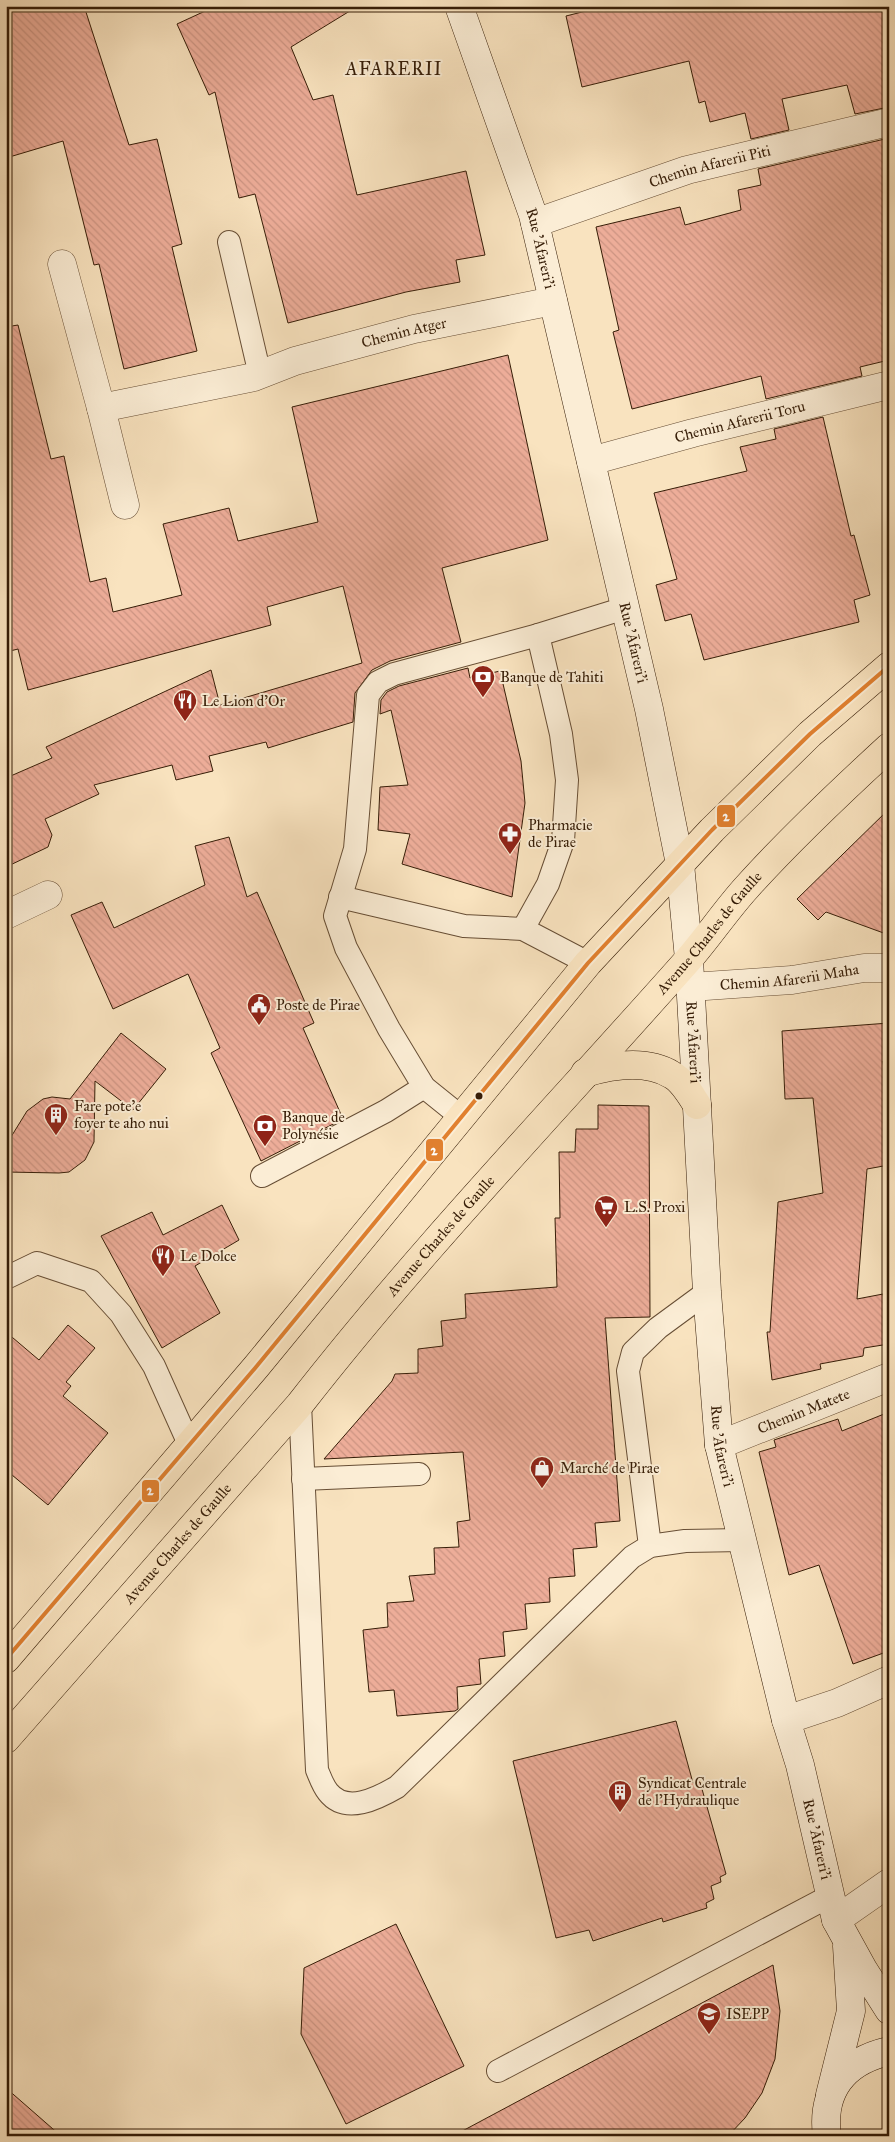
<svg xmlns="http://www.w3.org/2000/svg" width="895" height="2142" font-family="'IM FELL Great Primer',serif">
  <defs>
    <pattern id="building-back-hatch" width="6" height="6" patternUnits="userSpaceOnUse" patternTransform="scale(1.25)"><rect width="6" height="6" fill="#edad99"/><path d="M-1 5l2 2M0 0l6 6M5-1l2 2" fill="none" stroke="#cc9482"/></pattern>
  </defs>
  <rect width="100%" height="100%" fill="#f9e3bf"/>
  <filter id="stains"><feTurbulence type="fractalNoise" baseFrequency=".004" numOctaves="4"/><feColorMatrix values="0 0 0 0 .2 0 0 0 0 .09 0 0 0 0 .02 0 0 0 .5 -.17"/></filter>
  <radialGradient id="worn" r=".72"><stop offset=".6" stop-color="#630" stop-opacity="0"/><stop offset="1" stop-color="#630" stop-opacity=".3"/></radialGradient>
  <!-- building -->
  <g fill="url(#building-back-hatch)" stroke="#361d07">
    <path d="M6,6h78l45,139 28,-6 25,105 -10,3 25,104 -73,18 -25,-105 -5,1 -31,-124 -57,17z"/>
    <path d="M216,6h142l-67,41 22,53 20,-5 24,100 109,-24 19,84 -29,5 4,22 -54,10 -118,31 -33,-129 -16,4 -24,-106 -6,3 -32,-71z"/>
    <path d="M606,6h283v101l-34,7 -8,-29 -65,14 7,31 -38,9 -6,-26 -35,9 -5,-21 -6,2 -10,-42 -107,26 -16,-71z"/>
    <path d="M889,138v222l-29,7 2,9 -96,23 -5,-23 -129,33 -19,-77 6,-2 -23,-103 84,-20 5,18 56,-15 -3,-20 23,-5 -3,-16z"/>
    <path d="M18,325l33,134 13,-3 26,126 16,-4 7,34 69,-17 -19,-71 66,-16 9,33 80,-19 -26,-115 216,-52 40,185 -106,28 19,74 -71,19 -18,9 -17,23 -2,29 -85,26 -2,-6 -57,14 4,15 -37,9 -4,-15 -78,20 5,9 -54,25 7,16 -4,12 -42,20v-89l46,-20 -6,-11 165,-77 9,35 142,-42 -19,-77 -76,21 4,18 -243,65 -10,-41 -12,3v-325z"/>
    <path d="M823,417l28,119 3,-1 16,60 -16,5 5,22 -155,38 -13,-46 -26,7 -9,-36 21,-6 -23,-86 93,-22 -7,-24 36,-8 -2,-10z"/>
    <path d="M468,668l2,10 30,-7 21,90 4,42 -13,94 -110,-33 8,-30 -32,-4 2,-43 28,-2 -17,-75 -11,4 1,-14 6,-8 12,-6z"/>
    <path d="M889,809v126l-63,-23 -8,8 -21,-21z"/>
    <path d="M229,837l18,60 10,-5 57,131 -11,5 40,91 -82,42 -50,-108 9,-5 -32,-74 -75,35 -42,-94 31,-13 12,26 91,-43 -10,-39z"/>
    <path d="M889,1023v39l-6,-1 6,57v47l-22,4 -10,130 26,-5 6,32v18l-25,4 -1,8 -43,8 1,5 -49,11 -5,-48h3l8,-130 45,-9 -10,-95 -28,1 -3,-68z"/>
    <path d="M121,1033l45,36 -33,41 -38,-29 -1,61 -9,18 -16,12 -10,1 -53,-1v-27l21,-34 16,-12 9,-2 18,2z"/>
    <path d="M598,1105l51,1 1,211 -45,1 15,203 -25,2 2,24 -24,2 2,27 -26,2 1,24 -25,2 2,25 -24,3 2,24 -26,3 2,25 -24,3 1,22 -3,2 -58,5 -3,-26 -25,2 -6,-62 25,-3 -1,-24 27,-2 -5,-25 26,-2 -1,-26 25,-1 -2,-25 13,-2 -7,-68 -139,7 68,-78 3,-7 23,-1v-24l25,-3 -2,-25 25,-3 -1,-24 92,-7 -2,-69h5l-1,-66h16l1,-23h22z"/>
    <path d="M222,1205l17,35 -44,26 25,47 -58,35 -61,-112 51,-24 11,23z"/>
    <path d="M68,1325l27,23 -29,34 5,4 -8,10 45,37 -60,72 -42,-35v-138l33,28z"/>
    <path d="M889,1412v239l-36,13 -34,-99 -30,10 -30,-123 17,-5 -2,-7 64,-21 4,12z"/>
    <path d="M676,1721l17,62 7,-1 26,92 -6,3 1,5 -10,4 3,13 -8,4 1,5 -44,14 -1,-4 -69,23 -4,-11 -33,8 -43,-177z"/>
    <path d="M396,1924l68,142 -118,58 -45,-90 3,-66z"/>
    <path d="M773,1965l7,46 -5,48 -13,34 -17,25 -17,18h-275z"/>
    <path d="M6,2088l55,48h-55z"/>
  </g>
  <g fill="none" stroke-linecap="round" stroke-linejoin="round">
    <!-- lane casing -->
    <g stroke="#674e35" stroke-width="24">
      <g id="lane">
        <path d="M229,242l31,133"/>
        <path d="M340,897l124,29 59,3 65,34"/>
        <path d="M523,929l25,-45 15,-43 4,-61 -6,-46 -23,-99"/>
        <path d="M460,1116l-36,-29 -35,-58 -43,-81 -11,-32 20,-67 13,-154 10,-13 16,-8 144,-39 87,-27"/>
        <path d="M262,1176l124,-65 38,-24"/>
        <path d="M6,1278l31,-15 54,18 30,33 33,52 35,78"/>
        <path d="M300,1404l17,366c3,7 6,16 11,22 18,23 50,6 69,-5l235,-230 18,-11 35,-5 57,-1"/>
        <path d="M303,1479l116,-5"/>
        <path d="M650,1546l-22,-175 5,-19 25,-24 49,-36"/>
        <path d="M498,2071l332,-175"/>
      </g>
    </g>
    <!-- street casing -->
    <g stroke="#674e35" stroke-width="29">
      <g id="street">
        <path id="s1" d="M535,223l152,-53 202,-48"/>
        <path id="s2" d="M62,264l39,144 153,-31 41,-16 119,-32 139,-28"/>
        <path d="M101,408l24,97"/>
        <path id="s3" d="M591,461l102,-28 196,-48"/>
        <path d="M6,915l42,-20"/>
        <path id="s4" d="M691,987l101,-7 72,-12h25"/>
        <path id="s5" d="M719,1445l170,-68"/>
        <path d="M786,1720l51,-17 52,-23"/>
        <path d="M836,1920l53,-37"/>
      </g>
    </g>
    <!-- secondary casing -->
    <g stroke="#361d07" stroke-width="29">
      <g id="secondary">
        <path id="s6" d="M459,6l74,209 116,494 31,155 9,95 18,333 12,153 67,275 14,45 36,155 27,49 26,41"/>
        <path d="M830,2095l21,-84 -4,-65"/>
        <path d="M827,2136c-6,-46 18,-75 62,-85"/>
      </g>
    </g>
    <!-- primary casing -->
    <g stroke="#361d07" stroke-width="29">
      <g id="primary">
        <path d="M585,1073c27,-8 61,-14 87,2 11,6 18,19 25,30"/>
        <path d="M6,1659l250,-292 332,-404 124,-133 98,-96 79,-68"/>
        <path id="s7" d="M6,1739l294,-335c121,-155 258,-297 388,-444 21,-24 38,-50 59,-73 44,-49 93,-95 142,-140"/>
      </g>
    </g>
    <!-- lane -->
    <use href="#lane" stroke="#fbedd5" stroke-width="22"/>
    <!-- street -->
    <use href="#street" stroke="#fbedd5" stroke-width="28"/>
    <!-- secondary -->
    <use href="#secondary" stroke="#fbedd5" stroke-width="28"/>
    <!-- primary -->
    <use href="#primary" stroke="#f9e3bf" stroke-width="28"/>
    <!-- bus-1 casing -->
    <g stroke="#fbedd5" stroke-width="8">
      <path id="bus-1" d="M6,1659l250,-292 332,-404 124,-133 98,-96 79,-68"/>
    </g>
    <!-- bus-1 -->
    <use href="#bus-1" stroke="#e1802f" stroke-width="4"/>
  </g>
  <!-- icons -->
  <defs>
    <g id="bank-pin" transform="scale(1.25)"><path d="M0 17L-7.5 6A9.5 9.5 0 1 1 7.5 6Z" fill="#8f2418" stroke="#fbedd5"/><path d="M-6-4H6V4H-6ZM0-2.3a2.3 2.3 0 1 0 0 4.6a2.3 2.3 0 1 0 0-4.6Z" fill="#fff"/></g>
    <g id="restaurant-pin" transform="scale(1.25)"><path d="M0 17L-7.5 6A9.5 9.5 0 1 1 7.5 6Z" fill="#8f2418" stroke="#fbedd5"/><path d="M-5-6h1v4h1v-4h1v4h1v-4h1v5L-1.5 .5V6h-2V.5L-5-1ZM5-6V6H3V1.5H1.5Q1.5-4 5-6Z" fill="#fff"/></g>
    <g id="pharmacy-pin" transform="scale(1.25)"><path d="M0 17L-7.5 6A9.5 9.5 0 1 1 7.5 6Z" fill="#8f2418" stroke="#fbedd5"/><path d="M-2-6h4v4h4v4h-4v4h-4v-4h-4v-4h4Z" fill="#fff"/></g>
    <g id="civic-pin" transform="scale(1.25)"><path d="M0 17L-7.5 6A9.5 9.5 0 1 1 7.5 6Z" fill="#8f2418" stroke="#fbedd5"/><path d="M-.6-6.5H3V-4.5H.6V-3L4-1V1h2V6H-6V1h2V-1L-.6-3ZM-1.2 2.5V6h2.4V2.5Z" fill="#fff"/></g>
    <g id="building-pin" transform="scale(1.25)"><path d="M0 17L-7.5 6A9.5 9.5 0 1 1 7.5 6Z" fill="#8f2418" stroke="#fbedd5"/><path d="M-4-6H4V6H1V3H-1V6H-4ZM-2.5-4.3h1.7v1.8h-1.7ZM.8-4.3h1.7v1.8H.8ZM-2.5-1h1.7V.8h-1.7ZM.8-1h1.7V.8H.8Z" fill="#fff"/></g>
    <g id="supermarket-pin" transform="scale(1.25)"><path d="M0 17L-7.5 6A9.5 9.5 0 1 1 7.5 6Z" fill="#8f2418" stroke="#fbedd5"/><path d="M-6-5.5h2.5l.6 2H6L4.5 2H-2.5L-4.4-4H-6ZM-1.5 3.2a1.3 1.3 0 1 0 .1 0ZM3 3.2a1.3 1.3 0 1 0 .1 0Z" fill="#fff"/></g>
    <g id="shop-pin" transform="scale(1.25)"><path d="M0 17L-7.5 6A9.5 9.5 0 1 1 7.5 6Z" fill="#8f2418" stroke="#fbedd5"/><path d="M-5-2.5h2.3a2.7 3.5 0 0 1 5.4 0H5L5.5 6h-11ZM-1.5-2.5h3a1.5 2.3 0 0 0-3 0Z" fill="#fff"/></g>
    <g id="university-pin" transform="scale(1.25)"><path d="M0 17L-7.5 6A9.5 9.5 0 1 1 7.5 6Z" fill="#8f2418" stroke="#fbedd5"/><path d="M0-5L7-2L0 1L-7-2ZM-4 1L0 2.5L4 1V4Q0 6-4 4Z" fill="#fff"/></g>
  </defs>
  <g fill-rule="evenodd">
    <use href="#bank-pin" x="483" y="677"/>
    <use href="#restaurant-pin" x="185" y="701"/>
    <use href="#pharmacy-pin" x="510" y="834"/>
    <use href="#civic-pin" x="259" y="1005"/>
    <use href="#building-pin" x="56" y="1115"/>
    <use href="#bank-pin" x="265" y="1126"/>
    <use href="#supermarket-pin" x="606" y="1207"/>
    <use href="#restaurant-pin" x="163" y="1256"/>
    <use href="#shop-pin" x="542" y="1468"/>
    <use href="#building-pin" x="620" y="1792"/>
    <use href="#university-pin" x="709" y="2014"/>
  </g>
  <!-- markers -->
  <circle fill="#361d07" stroke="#fbedd5" stroke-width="2" cx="479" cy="1096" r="4.5"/>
  <g text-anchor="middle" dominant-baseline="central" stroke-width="4" stroke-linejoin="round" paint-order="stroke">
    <!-- street labels -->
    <g font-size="15" fill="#361d07" stroke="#fbedd5">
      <text stroke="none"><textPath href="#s1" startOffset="184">Chemin Afarerii Piti</textPath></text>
      <text stroke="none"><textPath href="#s6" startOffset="256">Rue 'Āfareri'i</textPath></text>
      <text stroke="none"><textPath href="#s2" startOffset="462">Chemin Atger</textPath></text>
      <text stroke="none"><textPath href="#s3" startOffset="154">Chemin Afarerii Toru</textPath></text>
      <text stroke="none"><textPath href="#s6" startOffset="661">Rue 'Āfareri'i</textPath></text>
      <text stroke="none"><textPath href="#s7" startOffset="1070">Avenue Charles de Gaulle</textPath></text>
      <text stroke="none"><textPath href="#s4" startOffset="99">Chemin Afarerii Maha</textPath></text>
      <text stroke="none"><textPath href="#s6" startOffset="1066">Rue 'Āfareri'i</textPath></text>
      <text stroke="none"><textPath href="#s7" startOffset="665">Avenue Charles de Gaulle</textPath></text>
      <text stroke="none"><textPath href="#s5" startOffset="91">Chemin Matete</textPath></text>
      <text stroke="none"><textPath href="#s6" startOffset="1471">Rue 'Āfareri'i</textPath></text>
      <text stroke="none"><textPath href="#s7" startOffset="260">Avenue Charles de Gaulle</textPath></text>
      <text stroke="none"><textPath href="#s6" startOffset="1876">Rue 'Āfareri'i</textPath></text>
    </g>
    <!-- poi labels -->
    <g font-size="15" fill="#361d07" stroke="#fbedd5" text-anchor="start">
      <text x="500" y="677">Banque de Tahiti</text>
      <text x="202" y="701">Le Lion d'Or</text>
      <text x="528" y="825">Pharmacie<tspan x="528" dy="17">de Pirae</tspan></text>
      <text x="276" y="1005">Poste de Pirae</text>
      <text x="74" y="1106">Fare pote'e<tspan x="74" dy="17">foyer te aho nui</tspan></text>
      <text x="282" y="1117">Banque de<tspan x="282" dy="17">Polynésie</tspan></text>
      <text x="624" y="1207">L.S. Proxi</text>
      <text x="180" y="1256">Le Dolce</text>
      <text x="560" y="1468">Marché de Pirae</text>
      <text x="638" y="1783">Syndicat Centrale<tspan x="638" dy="17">de l'Hydraulique</tspan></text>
      <text x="726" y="2014">ISEPP</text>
    </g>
    <!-- quarter labels -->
    <g font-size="18" letter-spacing="1" fill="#361d07" stroke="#fbedd5">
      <text x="394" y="69">AFARERII</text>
    </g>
  </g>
  <g stroke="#fbedd5" stroke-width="2">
    <rect x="716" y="804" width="20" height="24" rx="5" fill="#e1802f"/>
    <rect x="425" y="1138" width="19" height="24" rx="5" fill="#e1802f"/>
    <rect x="141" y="1479" width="19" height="24" rx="5" fill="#e1802f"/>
  </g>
  <g font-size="14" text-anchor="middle" font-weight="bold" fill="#fff">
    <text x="726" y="821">2</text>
    <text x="434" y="1155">2</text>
    <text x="150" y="1495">2</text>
  </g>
  <!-- margin -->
  <rect width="895" height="2142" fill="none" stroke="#f9e3bf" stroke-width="25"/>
  <rect x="8" y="8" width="880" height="2127" fill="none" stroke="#361d07" stroke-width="2.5"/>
  <rect x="12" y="12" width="870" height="2117" fill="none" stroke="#361d07"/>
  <rect width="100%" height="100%" filter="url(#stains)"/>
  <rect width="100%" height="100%" fill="url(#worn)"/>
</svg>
